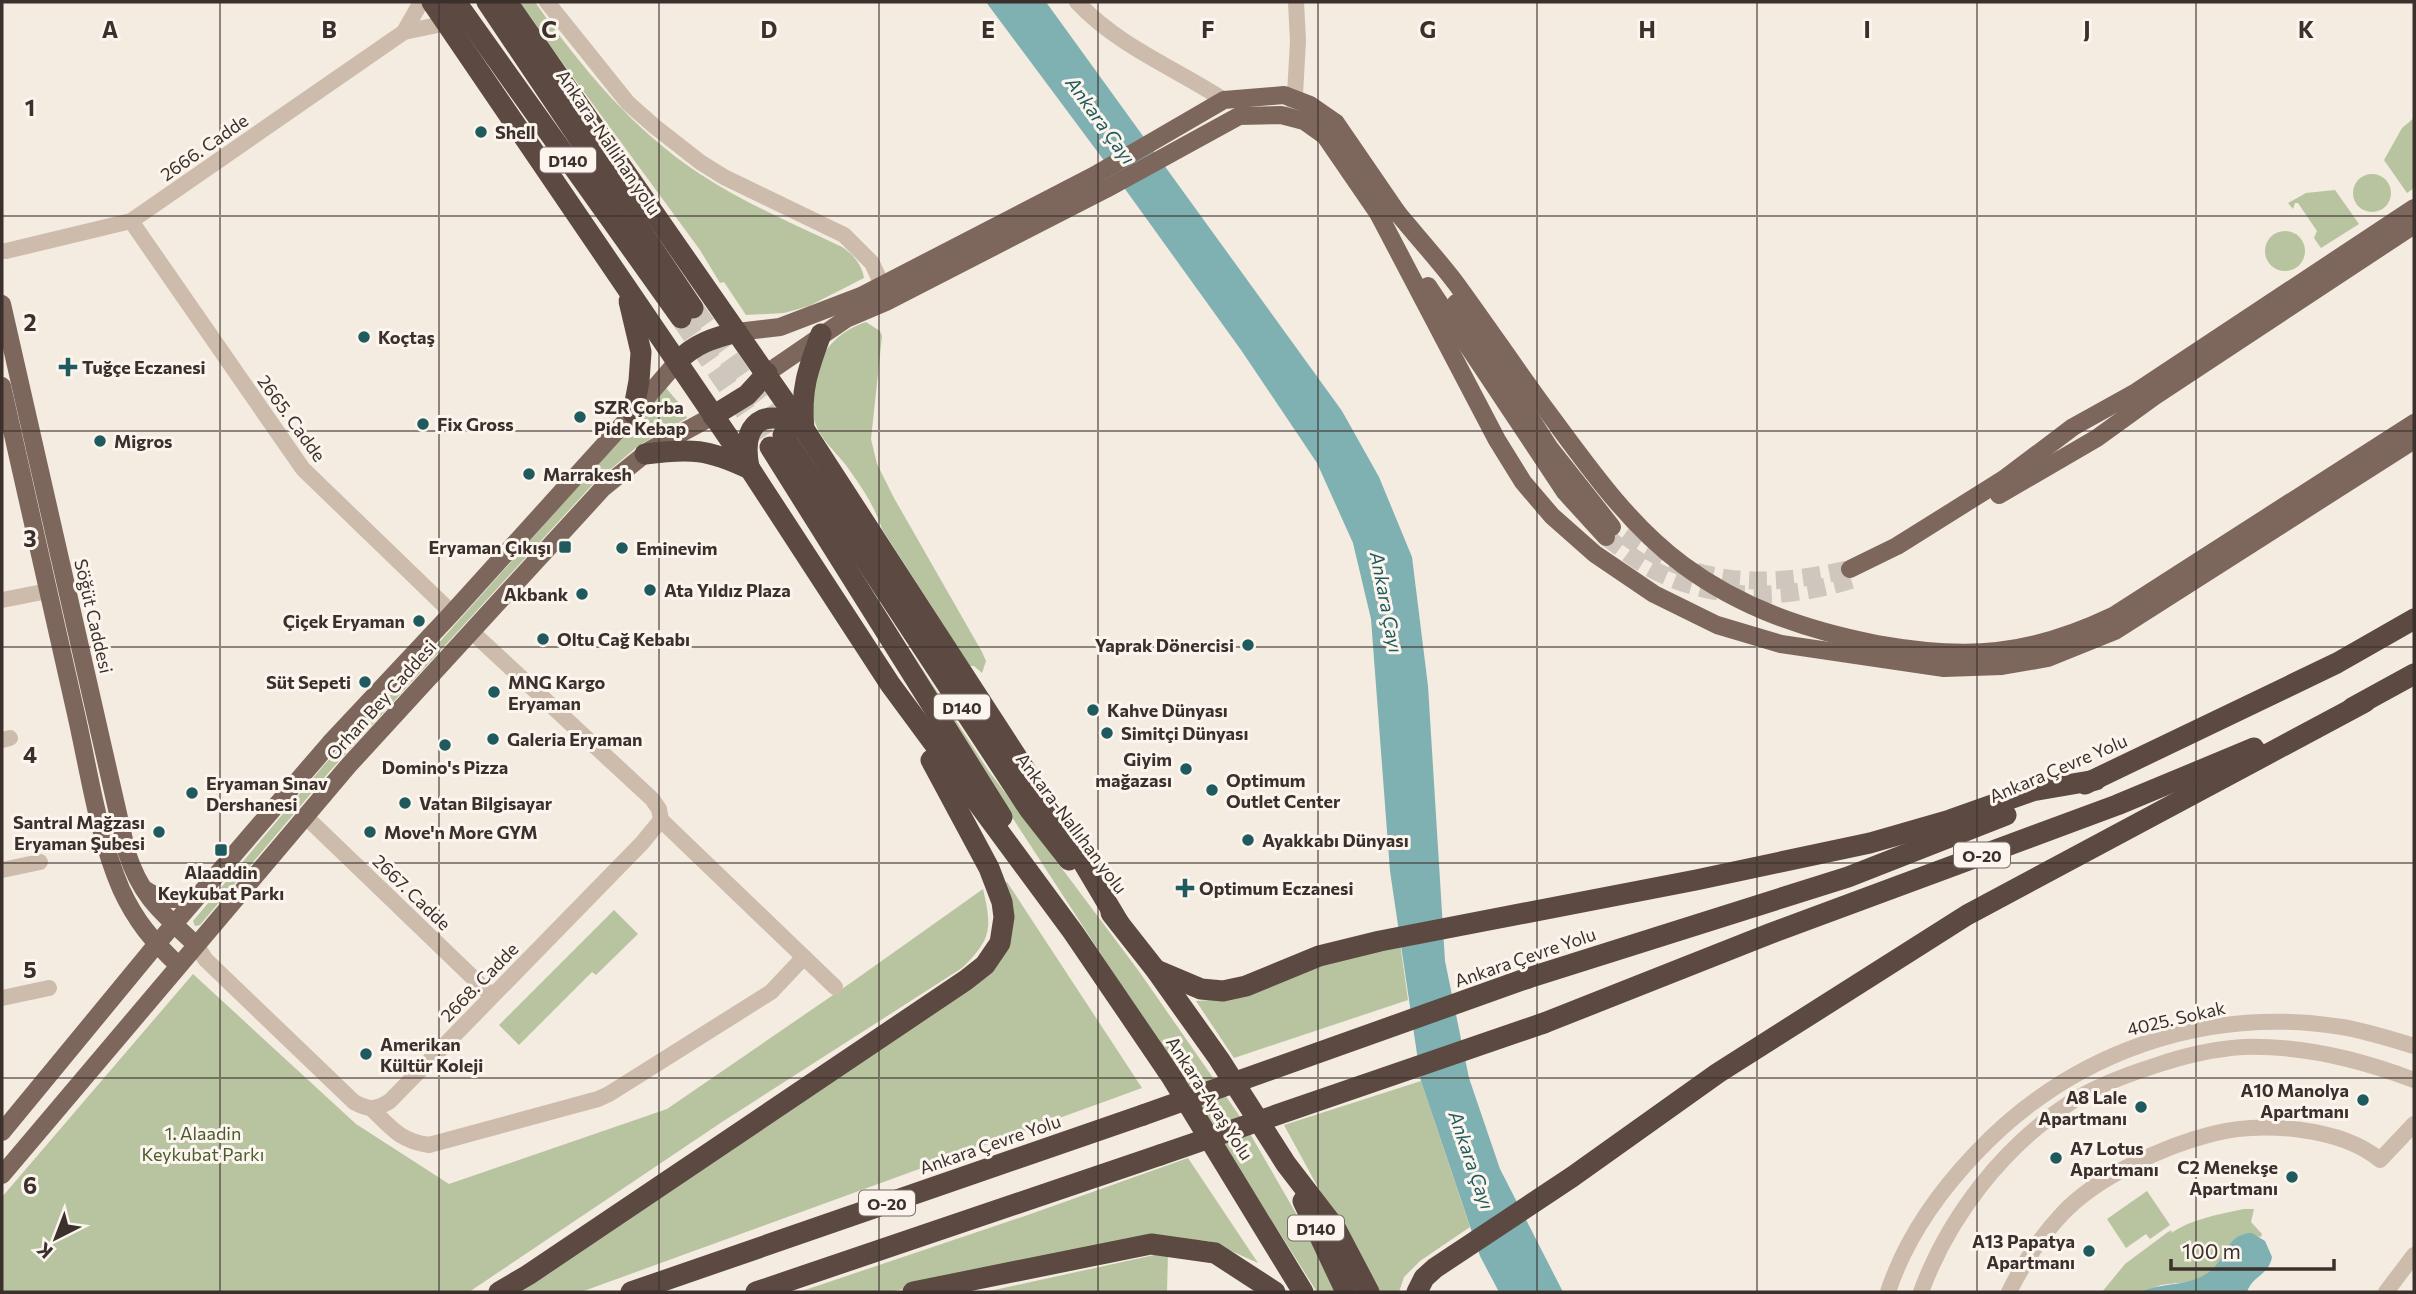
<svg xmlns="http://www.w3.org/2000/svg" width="2416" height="1294" font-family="Commissioner,sans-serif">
  <rect width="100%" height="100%" fill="#f4ebe1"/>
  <!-- green -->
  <g fill="#b8c4a0">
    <path d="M518,2h17c46,65 98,128 165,172 44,29 94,50 142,73 11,7 20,18 22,31l-55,28 -25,7 -38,2 -22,-33 -4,1 -20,-33z"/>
    <path d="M2414,118v70l-7,5 -23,-33 18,-32z"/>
    <circle cx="2372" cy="193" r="19"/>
    <path d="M2335,190l24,34 -38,24 -7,-10 3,-7 -19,-28h-3l-2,6 -5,-6 18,-10z"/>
    <circle cx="2285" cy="251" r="20"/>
    <path d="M866,322l14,9 2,5 -11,103 6,25 17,34 88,154 4,9 -4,12 -8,-7h-4l-88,-137c-7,-23 -23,-46 -37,-65 -15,-19 -29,-28 -33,-54 -1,-11 3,-25 5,-37 4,-25 25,-43 49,-51z"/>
    <path d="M666,388l13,15 8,15 -49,28 -45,38 -263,287 -130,154 -5,1 -2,-5 131,-156 111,-118z"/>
    <path d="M775,443l213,327 150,200 103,148 64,111 32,63h-20l-140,-221 -406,-625z"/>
    <path d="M1007,882l135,206 -561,204h-68l480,-322 10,-86z"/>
    <path d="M983,889c9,39 9,50 -21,79l-240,154 -253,170h-467v-95l191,-223 163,150 93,60 218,-75 185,-127z"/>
    <path d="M614,910l24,24 -42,41 -4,-3 -73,73 -20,-20z"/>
    <path d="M1400,943l8,57 -174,58 -38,-57 32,-2 83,-32z"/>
    <path d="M1421,1081l49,146 -50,34 -16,16 -5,15h-24l-91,-167z"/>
    <path d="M1188,1158l70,105 -49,-22 -43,-2 -278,53h-89l226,-76z"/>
    <path d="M2147,1191l23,34 -20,14 -4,-5 -20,14 -19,-29z"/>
    <path d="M2244,1209h10l-3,13 11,12 -1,3 -17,-3c-21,11 -16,22 -31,36 -16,14 -33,12 -52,15 -7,2 -14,5 -21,7 -11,2 -27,0 -38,0l23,-28 43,-32 4,-2 -1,3c20,-13 43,-18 73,-24z"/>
    <path d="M1168,1252l-1,40h-182z"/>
  </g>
  <!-- water -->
  <g fill="#7fb0b2">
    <path d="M986,2h60l296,409 37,66 33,80 16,129 17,275 24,117 31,91 63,123h-64l-19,-36 -59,-175 -31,-210 -19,-252 -18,-76 -36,-80 -76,-113 -121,-168z"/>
    <path d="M2252,1233l13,8 7,16c-3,18 -20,19 -25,35h-107c22,-10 49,-5 69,-20 18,-13 17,-39 43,-39z"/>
  </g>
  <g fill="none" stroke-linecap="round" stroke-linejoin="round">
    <!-- major-tunnel -->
    <g stroke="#cfc6bd" stroke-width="18" stroke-dasharray="18 9" stroke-linecap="butt">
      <path d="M1624,535c73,53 141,53 226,34"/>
      <path d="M1606,537c14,10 28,22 44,31 63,35 137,32 204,11"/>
    </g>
    <!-- highway-tunnel -->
    <g stroke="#cfc6bd" stroke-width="21" stroke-dasharray="21 10" stroke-linecap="butt">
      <path d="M693,308l87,123"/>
      <path d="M681,318l89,129"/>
    </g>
    <!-- minor -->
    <g stroke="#cdbbac" stroke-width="16">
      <path d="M421,2l-17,30 43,-9"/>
      <path d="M547,2l81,101 26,23 46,36 24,15 120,58 28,28 10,22"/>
      <path d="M1077,2c41,44 98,66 147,98"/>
      <path d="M1294,112l4,-71 -2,-39"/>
      <path d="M131,221l172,248 149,144"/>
      <path d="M6,251l125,-30 273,-189"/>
      <path d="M2,600l46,-9"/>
      <path d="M472,632l180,167 7,10 2,11"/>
      <path d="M2,740l8,-2"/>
      <path d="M305,816l187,180"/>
      <path d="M661,820l174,167"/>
      <path d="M2,870l38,-8"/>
      <path d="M196,945l10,15 148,142c14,8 22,8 36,-1l252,-258 19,-23"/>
      <path d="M2,998l47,-10"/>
      <path d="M372,1109c20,20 29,32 57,36l169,-46 11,-5 162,-102 33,-35"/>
      <path d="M1888,1292c17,-52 50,-99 87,-138 95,-101 229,-149 367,-127 24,4 49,12 72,19"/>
      <path d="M1921,1292c28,-76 82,-145 150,-190 25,-16 55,-27 83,-36 29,-10 58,-17 89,-19 59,-2 116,12 171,33"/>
      <path d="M2009,1292c14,-28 32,-56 54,-79 34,-36 101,-67 149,-79 48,-13 129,-7 168,26l34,-36"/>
      <path d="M2386,1292l28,-37"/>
    </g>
    <!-- major -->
    <g stroke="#7d675c" stroke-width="18">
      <path d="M1391,205c21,26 44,51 64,77 30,41 59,84 89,125 42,56 82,116 139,158 58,43 123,65 194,79 90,16 152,12 236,-28l301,-193"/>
      <path d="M1379,215l118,225 26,42 29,34 43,38 59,40 63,31 64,19 163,24 58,-2 46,-8 67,-27 299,-191"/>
      <path d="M1428,286l137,206 41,45"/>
      <path d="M1456,303l93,144 63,80"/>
      <path d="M2,304l125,549c15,46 36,60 69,92"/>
      <path d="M737,332l43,-5 81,-31 234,-121 129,-75 60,-5 26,10 26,18 61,89"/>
      <path d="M767,373l79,-54 40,-17 220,-113 133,-73 42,-1 23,6 21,15 59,86"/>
      <path d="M2,386c24,110 49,219 74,328 13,57 22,122 45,175 15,33 32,52 57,76"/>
      <path d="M1999,495l98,-57 58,-42 259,-171"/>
      <path d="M1850,569l47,-23 107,-67 69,-52 63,-35 278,-184"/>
      <path d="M144,889c19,13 36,12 56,5"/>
      <path d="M2,1132l154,-187 174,-202 122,-130 181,-200 44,-51"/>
      <path d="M2,1175l347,-410 254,-277 47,-38 63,-34"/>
    </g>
    <!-- highway -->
    <g stroke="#5c4a42" stroke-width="21">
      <path d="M432,2l318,467 140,215 183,248 98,144 132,216"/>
      <path d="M456,2l225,316"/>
      <path d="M487,2l206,306"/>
      <path d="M507,2l297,427 255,393 60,101"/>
      <path d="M629,301l12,51 -2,29 -6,32"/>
      <path d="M677,362c17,-18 36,-24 60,-30"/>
      <path d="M713,416l34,-21 20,-22"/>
      <path d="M804,429c-4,-38 4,-60 17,-95"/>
      <path d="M783,435l246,374 40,51"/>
      <path d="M770,447l232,370"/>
      <path d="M645,454c46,-6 63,-5 105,15"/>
      <path d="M749,467c-9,-44 15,-62 54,-39"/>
      <path d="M2352,708l62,-34"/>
      <path d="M2085,784l252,-121 77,-44"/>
      <path d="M1111,913l44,56 64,90 67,105 50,65 33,63"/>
      <path d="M1156,970l45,19 22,2 23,-5 73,-30 61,-15 316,-61 174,-37 80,-23 82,-29 64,-11"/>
      <path d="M1528,978l320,-101 158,-62"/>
      <path d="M1544,1023l225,-89 348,-129 137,-57"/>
      <path d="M1303,1201l43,91"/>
      <path d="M499,1292l29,-17 438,-295 19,-15 15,-22 4,-26 -2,-15 -13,-34 -58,-108"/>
      <path d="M631,1292l512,-177"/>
      <path d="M756,1292l404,-137"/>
      <path d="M913,1292l238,-48 64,9 60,39"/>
      <path d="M1417,1292l7,-14 11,-10 137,-91 146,-104 249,-158 398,-213"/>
    </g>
    <!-- highway-bridge -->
    <g stroke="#5c4a42" stroke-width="21">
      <path d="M1143,1115l385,-137"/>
      <path d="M1160,1155l384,-132"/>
    </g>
  </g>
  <!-- grid -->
  <path fill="none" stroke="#3b302b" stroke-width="2" stroke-opacity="0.55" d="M220,2v1290M439,2v1290M659,2v1290M879,2v1290M1098,2v1290M1318,2v1290M1537,2v1290M1757,2v1290M1977,2v1290M2196,2v1290M2,216h2412M2,431h2412M2,647h2412M2,863h2412M2,1078h2412"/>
  <!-- markers -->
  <g fill="#1f5a5e" stroke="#fbf5ee" stroke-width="2.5">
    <circle cx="481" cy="132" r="7"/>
    <circle cx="364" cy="337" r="7"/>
    <path d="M64.5 356.5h7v7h7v7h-7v7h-7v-7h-7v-7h7z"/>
    <circle cx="580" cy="417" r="7"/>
    <circle cx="423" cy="424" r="7"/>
    <circle cx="100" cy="441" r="7"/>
    <circle cx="529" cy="474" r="7"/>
    <rect x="558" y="540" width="14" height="14" rx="3.5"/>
    <circle cx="622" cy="548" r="7"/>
    <circle cx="650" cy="590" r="7"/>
    <circle cx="582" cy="594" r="7"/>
    <circle cx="419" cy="621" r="7"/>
    <circle cx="543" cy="639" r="7"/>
    <circle cx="1248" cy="645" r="7"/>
    <circle cx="365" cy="682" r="7"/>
    <circle cx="494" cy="692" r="7"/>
    <circle cx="1093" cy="710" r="7"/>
    <circle cx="1107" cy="733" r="7"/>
    <circle cx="493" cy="739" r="7"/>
    <circle cx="445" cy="745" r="7"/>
    <circle cx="1186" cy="769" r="7"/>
    <circle cx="1212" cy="790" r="7"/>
    <circle cx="192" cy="793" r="7"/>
    <circle cx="405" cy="803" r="7"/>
    <circle cx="159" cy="832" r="7"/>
    <circle cx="370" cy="832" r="7"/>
    <circle cx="1248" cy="840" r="7"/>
    <rect x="214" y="843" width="14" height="14" rx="3.5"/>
    <path d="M1181.5 877.5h7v7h7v7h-7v7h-7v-7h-7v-7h7z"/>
    <circle cx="366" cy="1054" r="7"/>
    <circle cx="2363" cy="1100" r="7"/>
    <circle cx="2141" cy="1107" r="7"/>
    <circle cx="2056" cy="1158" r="7"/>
    <circle cx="2292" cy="1177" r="7"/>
    <circle cx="2089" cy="1251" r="7"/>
  </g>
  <g text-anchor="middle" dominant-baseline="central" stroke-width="6" stroke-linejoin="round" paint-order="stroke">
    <!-- shield labels -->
    <g fill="#fbf5ee" stroke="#756b66" stroke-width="2">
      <rect x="540" y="147.5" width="56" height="25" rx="5"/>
      <rect x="934" y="694.5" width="56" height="25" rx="5"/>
      <rect x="1954" y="842.5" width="56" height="25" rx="5"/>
      <rect x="859" y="1190.5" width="56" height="25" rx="5"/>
      <rect x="1288" y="1215.5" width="56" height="25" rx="5"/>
    </g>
    <g font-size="16" font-weight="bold" fill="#3b302b">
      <text x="568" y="160">D140</text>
      <text x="962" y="707">D140</text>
      <text x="1982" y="855">O-20</text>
      <text x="887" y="1203">O-20</text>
      <text x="1316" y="1228">D140</text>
    </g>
    <!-- poi labels -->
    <g font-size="18" font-weight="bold" fill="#3b302b" stroke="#fbf5ee" text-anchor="start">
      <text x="495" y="132">Shell</text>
      <text x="378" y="337">Koçtaş</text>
      <text x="82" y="367">Tuğçe Eczanesi</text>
      <text x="594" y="407">SZR Çorba<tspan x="594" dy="21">Pide Kebap</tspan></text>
      <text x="437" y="424">Fix Gross</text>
      <text x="114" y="441">Migros</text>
      <text x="543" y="474">Marrakesh</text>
      <text x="551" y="547" text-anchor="end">Eryaman Çıkışı</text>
      <text x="636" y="548">Eminevim</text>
      <text x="664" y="590">Ata Yıldız Plaza</text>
      <text x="568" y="594" text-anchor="end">Akbank</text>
      <text x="405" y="621" text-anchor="end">Çiçek Eryaman</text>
      <text x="557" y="639">Oltu Cağ Kebabı</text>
      <text x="1234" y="645" text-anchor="end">Yaprak Dönercisi</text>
      <text x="351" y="682" text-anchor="end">Süt Sepeti</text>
      <text x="508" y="682">MNG Kargo<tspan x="508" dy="21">Eryaman</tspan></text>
      <text x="1107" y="710">Kahve Dünyası</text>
      <text x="1121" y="733">Simitçi Dünyası</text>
      <text x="507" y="739">Galeria Eryaman</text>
      <text x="1172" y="759" text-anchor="end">Giyim<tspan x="1172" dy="21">mağazası</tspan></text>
      <text x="445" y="767" text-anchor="middle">Domino's Pizza</text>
      <text x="1226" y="780">Optimum<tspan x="1226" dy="21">Outlet Center</tspan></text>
      <text x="206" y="783">Eryaman Sınav<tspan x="206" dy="21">Dershanesi</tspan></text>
      <text x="419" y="803">Vatan Bilgisayar</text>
      <text x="145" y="822" text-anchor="end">Santral Mağzası<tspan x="145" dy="21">Eryaman Şubesi</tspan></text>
      <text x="384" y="832">Move'n More GYM</text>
      <text x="1262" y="840">Ayakkabı Dünyası</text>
      <text x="221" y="872" text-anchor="middle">Alaaddin<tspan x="221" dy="21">Keykubat Parkı</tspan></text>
      <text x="1199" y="888">Optimum Eczanesi</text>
      <text x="380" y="1044">Amerikan<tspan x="380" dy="21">Kültür Koleji</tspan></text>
      <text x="2349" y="1090" text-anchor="end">A10 Manolya<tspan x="2349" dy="21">Apartmanı</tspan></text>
      <text x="2127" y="1097" text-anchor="end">A8 Lale<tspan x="2127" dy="21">Apartmanı</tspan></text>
      <text x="2070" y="1148">A7 Lotus<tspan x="2070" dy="21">Apartmanı</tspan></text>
      <text x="2278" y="1167" text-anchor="end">C2 Menekşe<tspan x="2278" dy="21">Apartmanı</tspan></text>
      <text x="2075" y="1241" text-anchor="end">A13 Papatya<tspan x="2075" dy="21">Apartmanı</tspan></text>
    </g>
    <!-- street labels -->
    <g font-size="18" fill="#3b302b" stroke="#fbf5ee">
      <text transform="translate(609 142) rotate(56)">Ankara-Nallıhan yolu</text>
      <text transform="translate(204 147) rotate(-35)">2666. Cadde</text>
      <text transform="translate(292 418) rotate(54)">2665. Cadde</text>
      <text transform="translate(94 616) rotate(77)">Söğüt Caddesi</text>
      <text transform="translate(381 700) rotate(-48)">Orhan Bey Caddesi</text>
      <text transform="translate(2058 768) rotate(-23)">Ankara Çevre Yolu</text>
      <text transform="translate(1072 823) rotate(53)">Ankara-Nallıhan yolu</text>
      <text transform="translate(412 892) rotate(44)">2667. Cadde</text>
      <text transform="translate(1525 957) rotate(-19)">Ankara Çevre Yolu</text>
      <text transform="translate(479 982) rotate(-46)">2668. Cadde</text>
      <text transform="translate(2176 1018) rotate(-13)">4025. Sokak</text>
      <text transform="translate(1210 1098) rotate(57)">Ankara-Ayaş Yolu</text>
      <text transform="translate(990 1144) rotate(-19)">Ankara Çevre Yolu</text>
    </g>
    <!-- park labels -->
    <g font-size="18" fill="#4a5a2e" stroke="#fbf5ee">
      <text x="203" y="1133">1. Alaadin<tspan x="203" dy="21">Keykubat Parkı</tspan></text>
    </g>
    <!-- water labels -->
    <g font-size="19" font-style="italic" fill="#1f5a5e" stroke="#fbf5ee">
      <text transform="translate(1101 120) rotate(54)">Ankara Çayı</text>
      <text transform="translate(1387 602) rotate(79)">Ankara Çayı</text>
      <text transform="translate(1472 1160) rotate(71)">Ankara Çayı</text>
    </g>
  </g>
  <g font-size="23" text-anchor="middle" font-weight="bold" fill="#3b302b" stroke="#fbf5ee" stroke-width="6" stroke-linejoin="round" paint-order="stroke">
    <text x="110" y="38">A</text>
    <text x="329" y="38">B</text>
    <text x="549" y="38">C</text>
    <text x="769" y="38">D</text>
    <text x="988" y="38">E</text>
    <text x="1208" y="38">F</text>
    <text x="1428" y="38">G</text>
    <text x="1647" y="38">H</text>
    <text x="1867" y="38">I</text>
    <text x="2087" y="38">J</text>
    <text x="2306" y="38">K</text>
    <text x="30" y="116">1</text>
    <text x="30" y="331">2</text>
    <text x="30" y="547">3</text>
    <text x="30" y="763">4</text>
    <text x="30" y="978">5</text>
    <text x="30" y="1194">6</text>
  </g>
  <!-- border -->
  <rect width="2416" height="1294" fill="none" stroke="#3b302b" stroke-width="7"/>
  <!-- north arrow -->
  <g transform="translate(56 1238) rotate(222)" stroke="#fbf5ee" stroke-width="5" paint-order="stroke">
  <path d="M0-5L12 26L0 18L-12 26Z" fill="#3b302b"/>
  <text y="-10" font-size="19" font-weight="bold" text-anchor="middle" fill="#3b302b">K</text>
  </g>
  <!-- scale -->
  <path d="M2171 1259v10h163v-10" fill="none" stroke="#3b302b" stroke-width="3.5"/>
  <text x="2182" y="1259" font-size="21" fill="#3b302b" stroke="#fbf5ee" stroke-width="5" paint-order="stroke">100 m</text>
</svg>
